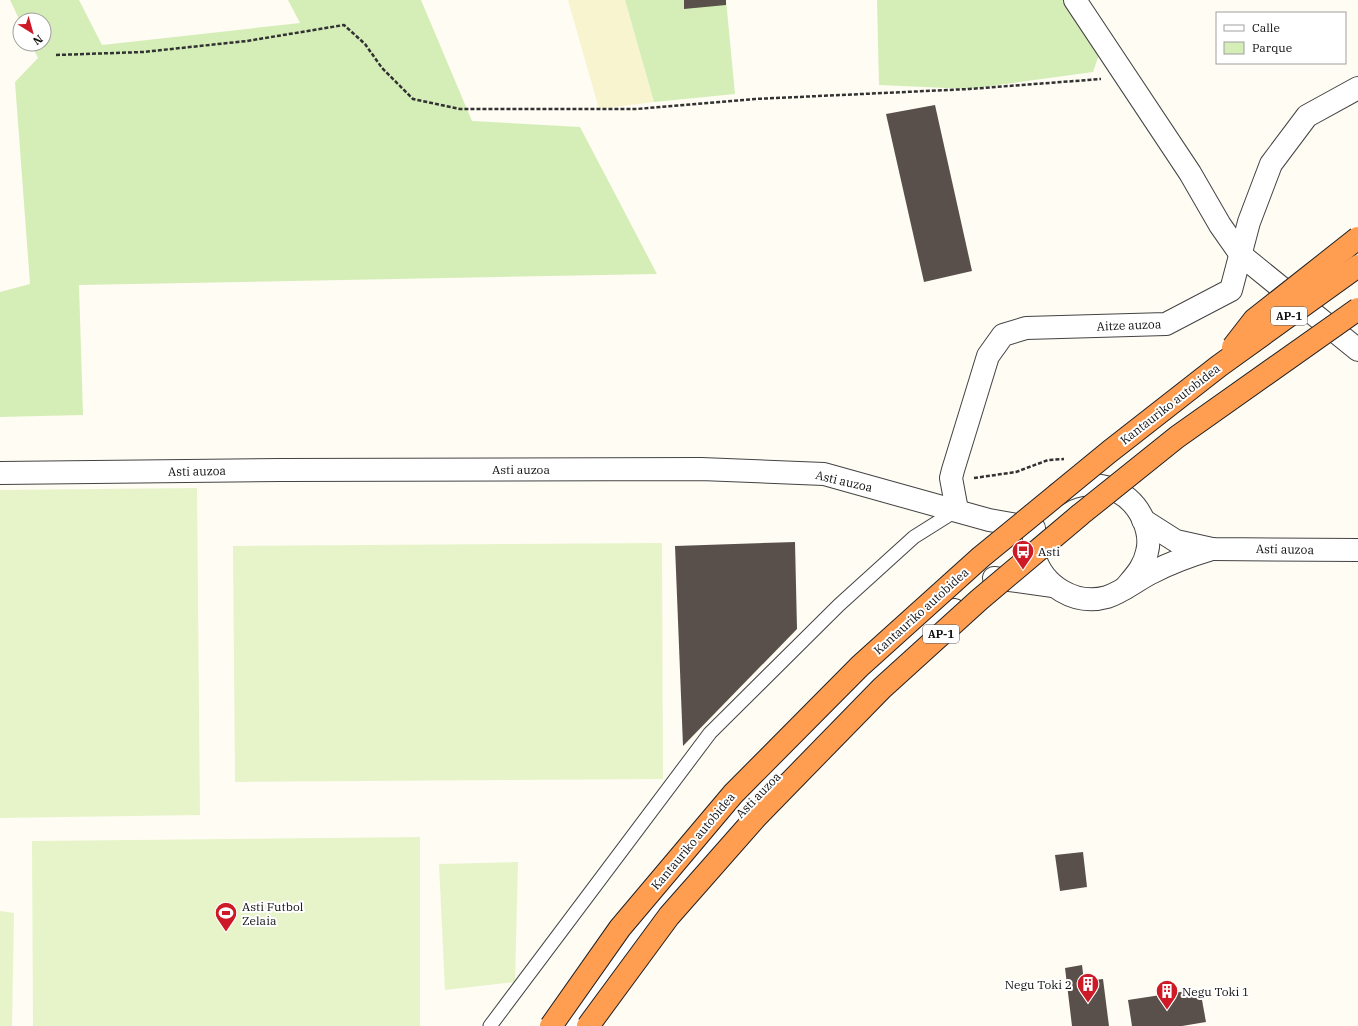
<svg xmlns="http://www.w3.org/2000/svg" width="1358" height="1026" font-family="'IBM Plex Serif',serif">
  <rect width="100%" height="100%" fill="#fffcf3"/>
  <!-- farmland -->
  <path fill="#f8f4cf" d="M568,0h57l29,102 -55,7z"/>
  <!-- green -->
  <g fill="#d5eeb8">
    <path d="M10,0h69l23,45 198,-22 -12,-23h133l51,121 108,6 77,147 -578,11 4,130 -83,2v-125l30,-8 -15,-202 23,-24 -7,-14h13v-24l-24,1z"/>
    <path d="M625,0h101l9,94 -81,8z"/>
    <path d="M877,0h187l36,52 -7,20 -124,17 -90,-4z"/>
  </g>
  <!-- pitch -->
  <g fill="#e7f4ca">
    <path d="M197,488l3,327 -200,3v-328z"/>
    <path d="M662,543l1,236 -428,3 -2,-236z"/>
    <path d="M420,837v189h-387l-1,-185z"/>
    <path d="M518,862l-3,120 -70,8 -6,-126z"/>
    <path d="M0,911l14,2 -2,113h-12z"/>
  </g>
  <!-- building -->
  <g fill="#5a504b">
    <path d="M684,0h42v5l-42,4z"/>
    <path d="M935,105l37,166 -48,11 -38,-168z"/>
    <path d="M795,542l2,87 -114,117 -8,-200z"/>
    <path d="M1083,852l4,35 -27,4 -5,-36z"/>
    <path d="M1082,965l2,16 19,-2 6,47h-37l-7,-58z"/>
    <path d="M1200,989l6,33 -24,4h-50l-4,-26z"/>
  </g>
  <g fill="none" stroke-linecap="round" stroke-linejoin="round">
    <!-- lane casing -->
    <g stroke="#434343" stroke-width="15">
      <path id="lane" d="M490,1026l220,-293 129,-128 75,-68 43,-27"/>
    </g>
    <!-- street casing -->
    <g stroke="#434343" stroke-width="24">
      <g id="street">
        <path d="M1075,0l115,173 30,52 21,30 117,95"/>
        <path d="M0,473l281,-3 420,-1 123,5 165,46 45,8"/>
        <path d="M1058,494c30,-19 70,-8 85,25 4,9 7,22 4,33 -3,15 -12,24 -22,36"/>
        <path d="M957,510l-6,-32 2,-8 35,-114 15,-21 23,-7 140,-4 65,-34 18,-68 22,-58 36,-48 51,-28"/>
        <path d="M1143,520l33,21 36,8 146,1"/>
        <path d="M1034,536c0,6 -1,13 0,19 9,31 41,51 73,42 16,-5 31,-18 46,-25 19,-10 39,-17 59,-23"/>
        <path d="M994,578l59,8"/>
        <path d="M573,1026l36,-51 133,-165 146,-147 66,-53"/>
      </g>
    </g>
    <!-- path -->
    <g stroke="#323232" stroke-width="2.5" stroke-dasharray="4 2" stroke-linecap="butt">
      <path d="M56,55l87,-3 104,-11 97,-16 21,19 17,24 31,31 47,10h177l118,-10 214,-10 132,-10"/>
      <path d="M974,478l42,-6 32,-12 16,-1"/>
    </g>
    <!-- lane -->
    <use href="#lane" stroke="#fff" stroke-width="13"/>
    <!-- street -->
    <use href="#street" stroke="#fff" stroke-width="22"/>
    <!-- highway-bridge casing -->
    <g stroke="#212121" stroke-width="24" stroke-linecap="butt">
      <g id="highway-bridge">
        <path d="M1233,347l21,-27 104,-82"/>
        <path d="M551,1026l69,-98 113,-134 127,-128 121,-109 128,-105 110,-86 139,-100"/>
        <path d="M588,1026l81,-110 89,-101 124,-127 97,-88 102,-86 96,-77 181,-128"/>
      </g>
    </g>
    <!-- highway-bridge -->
    <use href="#highway-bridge" stroke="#ff9d51" stroke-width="22"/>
  </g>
  <!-- icons -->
  <defs>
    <g id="bus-pin" transform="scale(1.15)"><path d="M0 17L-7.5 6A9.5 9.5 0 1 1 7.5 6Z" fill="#cd1a26" stroke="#fff"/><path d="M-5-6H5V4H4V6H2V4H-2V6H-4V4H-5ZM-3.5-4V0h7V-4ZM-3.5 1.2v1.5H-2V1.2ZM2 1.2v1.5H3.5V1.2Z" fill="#fff"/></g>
    <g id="stadium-pin" transform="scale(1.15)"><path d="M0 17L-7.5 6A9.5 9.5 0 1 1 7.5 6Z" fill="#cd1a26" stroke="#fff"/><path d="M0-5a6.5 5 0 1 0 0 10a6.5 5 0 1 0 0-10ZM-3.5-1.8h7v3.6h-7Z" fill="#fff"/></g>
    <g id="building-pin" transform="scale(1.15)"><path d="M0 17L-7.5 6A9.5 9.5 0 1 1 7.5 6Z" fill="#cd1a26" stroke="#fff"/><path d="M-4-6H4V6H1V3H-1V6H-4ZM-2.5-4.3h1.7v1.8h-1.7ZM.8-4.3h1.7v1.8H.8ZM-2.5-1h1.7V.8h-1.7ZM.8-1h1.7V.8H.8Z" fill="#fff"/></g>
  </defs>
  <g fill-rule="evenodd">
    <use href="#bus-pin" x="1023" y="551"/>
    <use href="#stadium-pin" x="226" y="913"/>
    <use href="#building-pin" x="1088" y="984"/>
    <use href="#building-pin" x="1167" y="991"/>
  </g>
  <g text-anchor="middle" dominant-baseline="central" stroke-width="4" stroke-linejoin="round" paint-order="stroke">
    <!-- shield labels -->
    <g fill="#fff" stroke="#585858" stroke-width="1">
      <rect x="1271" y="307" width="36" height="18" rx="3"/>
      <rect x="923" y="625" width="36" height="18" rx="3"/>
    </g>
    <g font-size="11" font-weight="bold" fill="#101010">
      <text x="1289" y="316">AP-1</text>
      <text x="941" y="634">AP-1</text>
    </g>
    <!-- street labels -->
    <g font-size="12" fill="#101010" stroke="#fff">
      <text transform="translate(1129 325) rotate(-2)">Aitze auzoa</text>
      <text transform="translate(1170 404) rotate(-38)">Kantauriko autobidea</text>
      <text x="521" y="469">Asti auzoa</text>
      <text transform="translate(197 471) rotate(-1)">Asti auzoa</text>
      <text transform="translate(844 481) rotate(13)">Asti auzoa</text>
      <text transform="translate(1285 549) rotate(1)">Asti auzoa</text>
      <text transform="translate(921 611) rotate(-42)">Kantauriko autobidea</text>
      <text transform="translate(758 795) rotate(-46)">Asti auzoa</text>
      <text transform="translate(693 841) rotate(-50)">Kantauriko autobidea</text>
    </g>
    <!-- poi labels -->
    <g font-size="12" fill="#101010" stroke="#fff" text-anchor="start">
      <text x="1038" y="551">Asti</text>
      <text x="242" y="906">Asti Futbol<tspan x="242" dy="14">Zelaia</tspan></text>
      <text x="1072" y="984" text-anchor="end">Negu Toki 2</text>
      <text x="1182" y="991">Negu Toki 1</text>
    </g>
  </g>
  <!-- legend -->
  <rect x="1216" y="12" width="130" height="52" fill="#ffffff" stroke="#9f9f9f"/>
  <rect x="1224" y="25" width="20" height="6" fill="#ffffff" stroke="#9f9f9f"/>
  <text x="1252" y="32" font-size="12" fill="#101010">Calle</text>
  <rect x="1224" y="42" width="20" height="12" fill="#d5eeb8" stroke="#9f9f9f"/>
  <text x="1252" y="52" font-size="12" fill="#101010">Parque</text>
  <!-- north arrow -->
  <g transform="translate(32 32) rotate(143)"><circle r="19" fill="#ffffff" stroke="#9f9f9f"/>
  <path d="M0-3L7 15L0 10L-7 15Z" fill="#cd1a26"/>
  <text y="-6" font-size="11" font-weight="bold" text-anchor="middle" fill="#101010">N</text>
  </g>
</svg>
